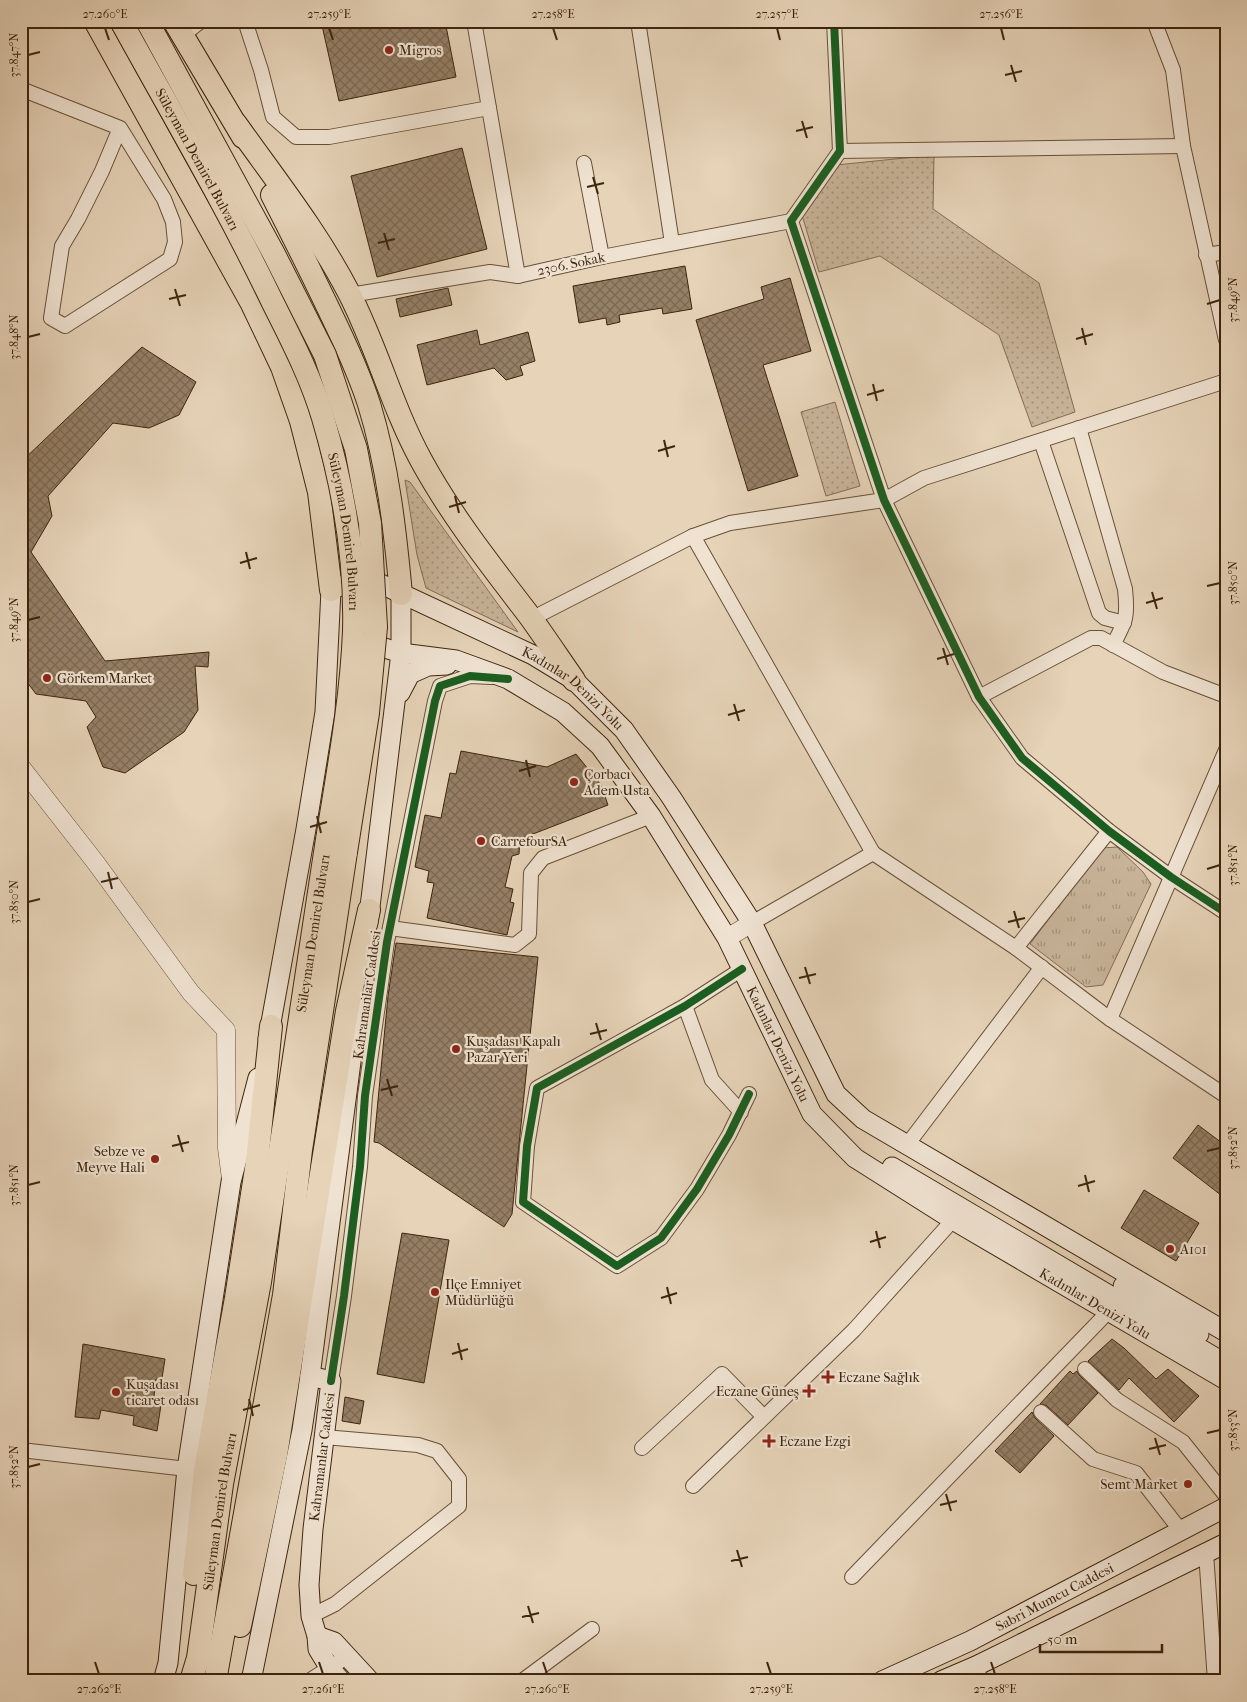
<svg xmlns="http://www.w3.org/2000/svg" width="1247" height="1702" font-family="'IM FELL French Canon',serif">
  <defs>
    <pattern id="grass-tufts" width="24" height="20" patternUnits="userSpaceOnUse" patternTransform="scale(1.25)"><rect width="24" height="20" fill="#c9b59b"/><path d="M3 7l-1-3M5 7V3M7 7l1-3M15 17l-1-3M17 17v-4M19 17l1-3" fill="none" stroke="#a5937d"/></pattern>
    <pattern id="park-dots" width="8" height="8" patternUnits="userSpaceOnUse" patternTransform="scale(1.25)"><rect width="8" height="8" fill="#c9b59b"/><path d="M2 2h.1M6 6h.1" fill="none" stroke="#a5937d" stroke-width="1.8" stroke-linecap="round"/></pattern>
    <pattern id="building-cross-hatch" width="8" height="8" patternUnits="userSpaceOnUse" patternTransform="scale(1.25)"><rect width="8" height="8" fill="#957f66"/><path d="M0 0l8 8M0 8l8-8" fill="none" stroke="#7b6852"/></pattern>
  </defs>
  <rect width="100%" height="100%" fill="#e6d3b8"/>
  <filter id="stains"><feTurbulence type="fractalNoise" baseFrequency=".004" numOctaves="4"/><feColorMatrix values="0 0 0 0 .2 0 0 0 0 .09 0 0 0 0 .02 0 0 0 .5 -.17"/></filter>
  <radialGradient id="worn" r=".72"><stop offset=".6" stop-color="#630" stop-opacity="0"/><stop offset="1" stop-color="#630" stop-opacity=".3"/></radialGradient>
  <!-- grass -->
  <path fill="url(#grass-tufts)" stroke="#846d54" d="M1117,847l26,25 8,12 -48,101 -17,2 -56,-43 72,-96z"/>
  <!-- park -->
  <g fill="url(#park-dots)" stroke="#846d54">
    <path d="M934,155l-1,54 106,74 36,129 -43,15 -33,-92 -119,-79 -61,16 -17,-57 34,-50z"/>
    <path d="M835,402l25,84 -34,10 -25,-84z"/>
    <path d="M405,480l5,2 108,150 -92,-44 -9,-33z"/>
  </g>
  <!-- building -->
  <g fill="url(#building-cross-hatch)" stroke="#3e250d">
    <path d="M321,21h124l11,56 -117,24z"/>
    <path d="M462,148l25,101 -110,28 -26,-101z"/>
    <path d="M685,266l7,43 -29,5 -1,-6 -43,7 1,7 -13,3 -1,-7 -27,5 -6,-37z"/>
    <path d="M790,278l21,73 -48,14 35,111 -50,15 -52,-171 68,-21 -3,-12z"/>
    <path d="M448,288l4,17 -52,12 -4,-18z"/>
    <path d="M477,330l3,15 48,-13 7,29 -15,5 3,9 -17,5 -12,-12 -67,17 -10,-40z"/>
    <path d="M142,347l54,35 -17,33 -30,13 -36,-5 -65,73 4,20 -21,36 74,109 104,-9 -1,15 -13,-1 3,44 -14,22 -59,41 -22,-6 -16,-40 9,-10 -10,-16 -50,-7 -15,-20v-212z"/>
    <path d="M461,751l86,16 29,-13 25,31 7,20 -88,34 -1,15 -7,2 -7,31 8,2 -3,13 4,1 -7,32 -80,-17 7,-35 -7,-1 2,-11 -14,-4 10,-52 16,3 9,-45 6,1z"/>
    <path d="M396,943l142,14 -26,257 -8,13 -125,-84 -5,-1 14,-146z"/>
    <path d="M1198,1125l28,21v53l-53,-41z"/>
    <path d="M1144,1190l55,33 -23,38 -55,-33z"/>
    <path d="M402,1233l47,7 -25,143 -47,-9z"/>
    <path d="M1112,1339l12,9 32,31 12,-10 31,27 -25,26 -45,-44 -10,12 -31,-29z"/>
    <path d="M83,1344l82,15 -3,19 -6,1 -3,26h8l-4,26 -24,-6 1,-9 -33,-6 -2,9 -24,-2z"/>
    <path d="M1070,1371l3,3 4,-3 2,4 19,18 -30,32 -21,-19 -7,-2z"/>
    <path d="M345,1397l19,4 -4,23 -18,-3z"/>
    <path d="M1032,1412l3,6 19,18 -34,37 -25,-22z"/>
  </g>
  <g fill="none" stroke-linecap="round" stroke-linejoin="round">
    <!-- minor casing -->
    <g stroke="#685038" stroke-width="16">
      <g id="minor">
        <path d="M245,21l16,49 12,47 23,20h33l160,-29"/>
        <path d="M474,21l44,255"/>
        <path d="M638,21l34,222"/>
        <path d="M834,21l6,130 -49,70 93,279 95,197 43,61 87,73 62,46 55,36"/>
        <path d="M1154,21l19,49 10,76 43,194"/>
        <path d="M183,35l18,-14"/>
        <path d="M21,89l99,39 44,71 9,23 2,20 -5,17 -105,67 -14,-8 11,-72 16,-27 24,-48 18,-43"/>
        <path d="M840,151l343,-5"/>
        <path d="M584,163l18,94"/>
        <path d="M1206,255l20,-3"/>
        <path d="M350,295l140,-23 28,4 84,-19 189,-36"/>
        <path d="M1079,428l46,161c3,28 1,32 -12,56"/>
        <path d="M1041,441l58,172 6,5 19,5"/>
        <path d="M693,536l180,317"/>
        <path d="M531,619l162,-83 37,-13 154,-23 40,-22 302,-97"/>
        <path d="M979,697l112,-59h10l62,34 63,24"/>
        <path d="M752,923l121,-70 143,95 94,71 116,77"/>
        <path d="M390,928l125,17 14,-11 2,-61 12,-15 108,-42"/>
        <path d="M1016,948l93,-117"/>
        <path d="M742,969l-57,37 -148,82 -10,58 -4,56 94,64 44,-28 36,-49 32,-54 20,-41"/>
        <path d="M685,1006l27,74 29,32"/>
        <path d="M1110,1019l116,-269"/>
        <path d="M907,1145l135,-178"/>
        <path d="M1085,1369l32,31 66,42 43,54"/>
        <path d="M331,1381l13,-85 16,-129 5,-71 22,-154 48,-241 5,-15 30,-10 21,1"/>
        <path d="M1041,1412l52,47 43,14 45,58"/>
        <path d="M642,1448l80,-74 42,43"/>
        <path d="M21,1450l166,19"/>
        <path d="M693,1486l161,-156 99,-110"/>
        <path d="M1206,1553l9,128"/>
        <path d="M852,1577l257,-266"/>
        <path d="M311,1616l24,-12 124,-98v-27l-22,-28 -19,-6 -94,-8"/>
        <path d="M976,1666l5,15"/>
        <path d="M309,1681l39,-25"/>
        <path d="M522,1681l70,-52"/>
      </g>
    </g>
    <!-- tertiary casing -->
    <g stroke="#685038" stroke-width="19">
      <g id="tertiary">
        <path d="M21,767l75,96 95,130 35,37 1,118 4,31"/>
        <path d="M727,938l25,-15"/>
      </g>
    </g>
    <!-- secondary casing -->
    <g stroke="#3e250d" stroke-width="21">
      <g id="secondary">
        <path id="s1" d="M362,641l39,12 55,7 52,19 55,33 37,34 51,70 76,122 85,176 43,44 98,62 273,160"/>
        <path d="M400,693l10,-19 18,-8 19,-1"/>
        <path d="M368,923l33,-270v-59"/>
        <path id="s2" d="M268,1039l38,-210 19,-117 6,-122c17,-8 32,-9 50,-6l152,71 41,25 50,50 47,67 81,126 84,171 27,25 363,213"/>
        <path d="M892,1167l334,197"/>
        <path d="M1123,1286l76,48"/>
        <path d="M310,1376l21,5 -18,148 -4,56 2,31 6,20 1,13 11,18 12,14"/>
        <path d="M317,1636l17,6 36,39"/>
        <path d="M163,1681l5,-18 19,-194 44,-287 27,-104"/>
        <path d="M251,1681l51,-251 8,-54 48,-368"/>
        <path id="s3" d="M882,1681l88,-40 256,-134"/>
        <path d="M941,1681l35,-15 250,-123"/>
      </g>
    </g>
    <!-- trunk casing -->
    <g stroke="#3e250d" stroke-width="24">
      <g id="trunk">
        <path d="M95,21l157,283 30,63 19,54 18,71 12,98"/>
        <path d="M174,21l69,116"/>
        <path d="M236,124c39,55 82,109 113,169 28,54 43,114 72,167 31,57 71,107 110,158 15,21 29,42 43,62"/>
        <path d="M272,195c20,39 40,79 59,119 14,29 28,59 38,90 19,62 26,126 32,190"/>
        <path d="M194,1574l11,-104 31,-172 21,-136 14,-136"/>
        <path d="M240,1626l36,-171 71,-444 22,-101"/>
        <path id="s4" d="M191,1681l7,-23 24,-174 38,-202 66,-436"/>
        <path d="M215,1681l69,-386 17,-145 45,-298"/>
      </g>
    </g>
    <!-- minor -->
    <use href="#minor" stroke="#efe2d1" stroke-width="14"/>
    <!-- tertiary -->
    <use href="#tertiary" stroke="#efe2d1" stroke-width="18"/>
    <!-- secondary -->
    <use href="#secondary" stroke="#efe2d1" stroke-width="19"/>
    <!-- trunk -->
    <use href="#trunk" stroke="#e6d3b8" stroke-width="22"/>
    <!-- trunk-bridge casing -->
    <g stroke="#3e250d" stroke-width="24" stroke-linecap="butt">
      <g id="trunk-bridge">
        <path id="s5" d="M121,21c51,93 105,184 151,280 19,38 39,76 51,117 20,68 33,142 31,213 -3,73 -17,144 -28,215"/>
        <path d="M147,21l127,233 51,101 31,94 14,74 6,104 -8,86 -22,139"/>
      </g>
    </g>
    <!-- trunk-bridge -->
    <use href="#trunk-bridge" stroke="#e6d3b8" stroke-width="22"/>
    <!-- cycleway casing -->
    <g stroke="#efe2d1" stroke-width="11">
      <g id="cycleway">
        <path d="M834,21l6,130 -49,70 93,279 95,197 43,61 87,73 62,46 55,36"/>
        <path d="M742,969l-57,37 -148,82 -10,58 -4,56 94,64 44,-28 36,-49 32,-54 20,-41"/>
        <path d="M331,1381l13,-85 16,-129 5,-71 22,-154 48,-241 5,-15 30,-10 38,3"/>
      </g>
    </g>
    <!-- cycleway -->
    <use href="#cycleway" stroke="#1b5e20" stroke-width="8"/>
  </g>
  <!-- ticks -->
  <path fill="none" stroke="#3e250d" stroke-width="2" d="M105,28l4,12M329,28l4,12M553,28l4,12M777,28l3,12M1001,28l3,12M28,55l12,-3M1011,65l5,17M1005,75l17,-4M802,121l5,17M796,131l17,-4M593,177l5,17M587,187l17,-4M384,233l5,17M378,243l17,-4M175,289l5,17M169,299l17,-4M1207,304l13,-4M1082,328l4,17M28,337l12,-3M1076,339l17,-5M873,384l4,17M867,395l17,-5M664,440l4,17M658,451l17,-5M455,496l4,17M449,507l17,-5M246,552l4,17M240,563l17,-5M1207,586l13,-3M1152,592l5,17M1146,603l17,-5M28,620l12,-3M943,648l5,17M937,659l17,-5M734,704l5,17M728,715l17,-5M526,760l4,17M519,771l17,-5M317,816l4,17M310,827l17,-5M1207,869l13,-4M108,872l4,17M101,882l17,-4M28,902l12,-3M1014,911l5,17M1008,922l17,-4M805,967l5,17M799,978l17,-4M596,1023l5,17M590,1034l17,-4M387,1079l5,17M381,1090l17,-4M178,1135l5,17M172,1146l17,-4M1207,1151l13,-3M1085,1175l4,17M28,1185l12,-3M1078,1186l17,-5M876,1231l4,17M870,1242l16,-5M667,1287l4,17M661,1298l16,-5M458,1343l4,17M452,1354l16,-5M249,1399l4,17M243,1410l17,-5M1207,1433l13,-3M1155,1438l5,17M1149,1449l17,-4M28,1467l12,-3M946,1494l5,17M940,1505l17,-4M737,1550l5,17M731,1561l17,-4M528,1606l5,17M522,1617l17,-4M95,1662l4,12M319,1662l4,12M543,1662l4,12M767,1662l4,12M991,1662l4,12"/>
  <!-- markers -->
  <g fill="#8f2418" stroke="#efe2d1" stroke-width="2">
    <circle cx="389" cy="50" r="5"/>
    <circle cx="47" cy="678" r="5"/>
    <circle cx="574" cy="782" r="5"/>
    <circle cx="481" cy="841" r="5"/>
    <circle cx="456" cy="1049" r="5"/>
    <circle cx="155" cy="1159" r="5"/>
    <circle cx="1170" cy="1249" r="5"/>
    <circle cx="435" cy="1292" r="5"/>
    <path d="M825.5 1369.5h5v5h5v5h-5v5h-5v-5h-5v-5h5z"/>
    <path d="M806.5 1383.5h5v5h5v5h-5v5h-5v-5h-5v-5h5z"/>
    <circle cx="116" cy="1392" r="5"/>
    <path d="M766.5 1433.5h5v5h5v5h-5v5h-5v-5h-5v-5h5z"/>
    <circle cx="1188" cy="1484" r="5"/>
  </g>
  <g text-anchor="middle" dominant-baseline="central" stroke-width="4.5" stroke-linejoin="round" paint-order="stroke">
    <!-- poi labels -->
    <g font-size="14" fill="#3e250d" stroke="#efe2d1" text-anchor="start">
      <text x="399" y="50">Migros</text>
      <text x="57" y="678">Görkem Market</text>
      <text x="584" y="774">Çorbacı<tspan x="584" dy="16">Adem Usta</tspan></text>
      <text x="491" y="841">CarrefourSA</text>
      <text x="466" y="1041">Kuşadası Kapalı<tspan x="466" dy="16">Pazar Yeri</tspan></text>
      <text x="145" y="1151" text-anchor="end">Sebze ve<tspan x="145" dy="16">Meyve Hali</tspan></text>
      <text x="1180" y="1249">A101</text>
      <text x="445" y="1284">Ilçe Emniyet<tspan x="445" dy="16">Müdürlüğü</tspan></text>
      <text x="838" y="1377">Eczane Sağlık</text>
      <text x="126" y="1384">Kuşadası<tspan x="126" dy="16">ticaret odası</tspan></text>
      <text x="799" y="1391" text-anchor="end">Eczane Güneş</text>
      <text x="779" y="1441">Eczane Ezgi</text>
      <text x="1178" y="1484" text-anchor="end">Semt Market</text>
    </g>
    <!-- street labels -->
    <g font-size="14" fill="#3e250d" stroke="#efe2d1">
      <text stroke="none"><textPath href="#s5" startOffset="158">Süleyman Demirel Bulvarı</textPath></text>
      <text transform="translate(571 264) rotate(-12)">2306. Sokak</text>
      <text stroke="none"><textPath href="#s5" startOffset="562">Süleyman Demirel Bulvarı</textPath></text>
      <text stroke="none"><textPath href="#s2" startOffset="725">Kadınlar Denizi Yolu</textPath></text>
      <text stroke="none"><textPath href="#s4" startOffset="758">Süleyman Demirel Bulvarı</textPath></text>
      <text transform="translate(367 995) rotate(-82)">Kahramanlar Caddesi</text>
      <text stroke="none"><textPath href="#s1" startOffset="614">Kadınlar Denizi Yolu</textPath></text>
      <text stroke="none"><textPath href="#s1" startOffset="1034">Kadınlar Denizi Yolu</textPath></text>
      <text transform="translate(322 1457) rotate(-83)">Kahramanlar Caddesi</text>
      <text stroke="none"><textPath href="#s4" startOffset="172">Süleyman Demirel Bulvarı</textPath></text>
      <text stroke="none"><textPath href="#s3" startOffset="192">Sabri Mumcu Caddesi</textPath></text>
    </g>
  </g>
  <!-- margin -->
  <rect width="1247" height="1702" fill="none" stroke="#e6d3b8" stroke-width="55"/>
  <!-- scale -->
  <path d="M1040 1644v8h122v-8" fill="none" stroke="#3e250d" stroke-width="2.5"/>
  <text x="1047" y="1644" font-size="15" fill="#3e250d" stroke="#efe2d1" stroke-width="4" paint-order="stroke">50 m</text>
  <rect x="28" y="28" width="1192" height="1646" fill="none" stroke="#3e250d" stroke-width="2"/>
  <g font-size="12" text-anchor="middle" fill="#3e250d">
    <text x="105" y="18">27.260°E</text>
    <text x="329" y="18">27.259°E</text>
    <text x="553" y="18">27.258°E</text>
    <text x="777" y="18">27.257°E</text>
    <text x="1001" y="18">27.256°E</text>
    <text transform="translate(14 55) rotate(-90)" y="4">37.847°N</text>
    <text transform="translate(1233 300) rotate(-90)" y="4">37.849°N</text>
    <text transform="translate(14 337) rotate(-90)" y="4">37.848°N</text>
    <text transform="translate(1233 583) rotate(-90)" y="4">37.850°N</text>
    <text transform="translate(14 620) rotate(-90)" y="4">37.849°N</text>
    <text transform="translate(1233 865) rotate(-90)" y="4">37.851°N</text>
    <text transform="translate(14 902) rotate(-90)" y="4">37.850°N</text>
    <text transform="translate(1233 1148) rotate(-90)" y="4">37.852°N</text>
    <text transform="translate(14 1185) rotate(-90)" y="4">37.851°N</text>
    <text transform="translate(1233 1430) rotate(-90)" y="4">37.853°N</text>
    <text transform="translate(14 1467) rotate(-90)" y="4">37.852°N</text>
    <text x="99" y="1693">27.262°E</text>
    <text x="323" y="1693">27.261°E</text>
    <text x="547" y="1693">27.260°E</text>
    <text x="771" y="1693">27.259°E</text>
    <text x="995" y="1693">27.258°E</text>
  </g>
  <rect width="100%" height="100%" filter="url(#stains)"/>
  <rect width="100%" height="100%" fill="url(#worn)"/>
</svg>
